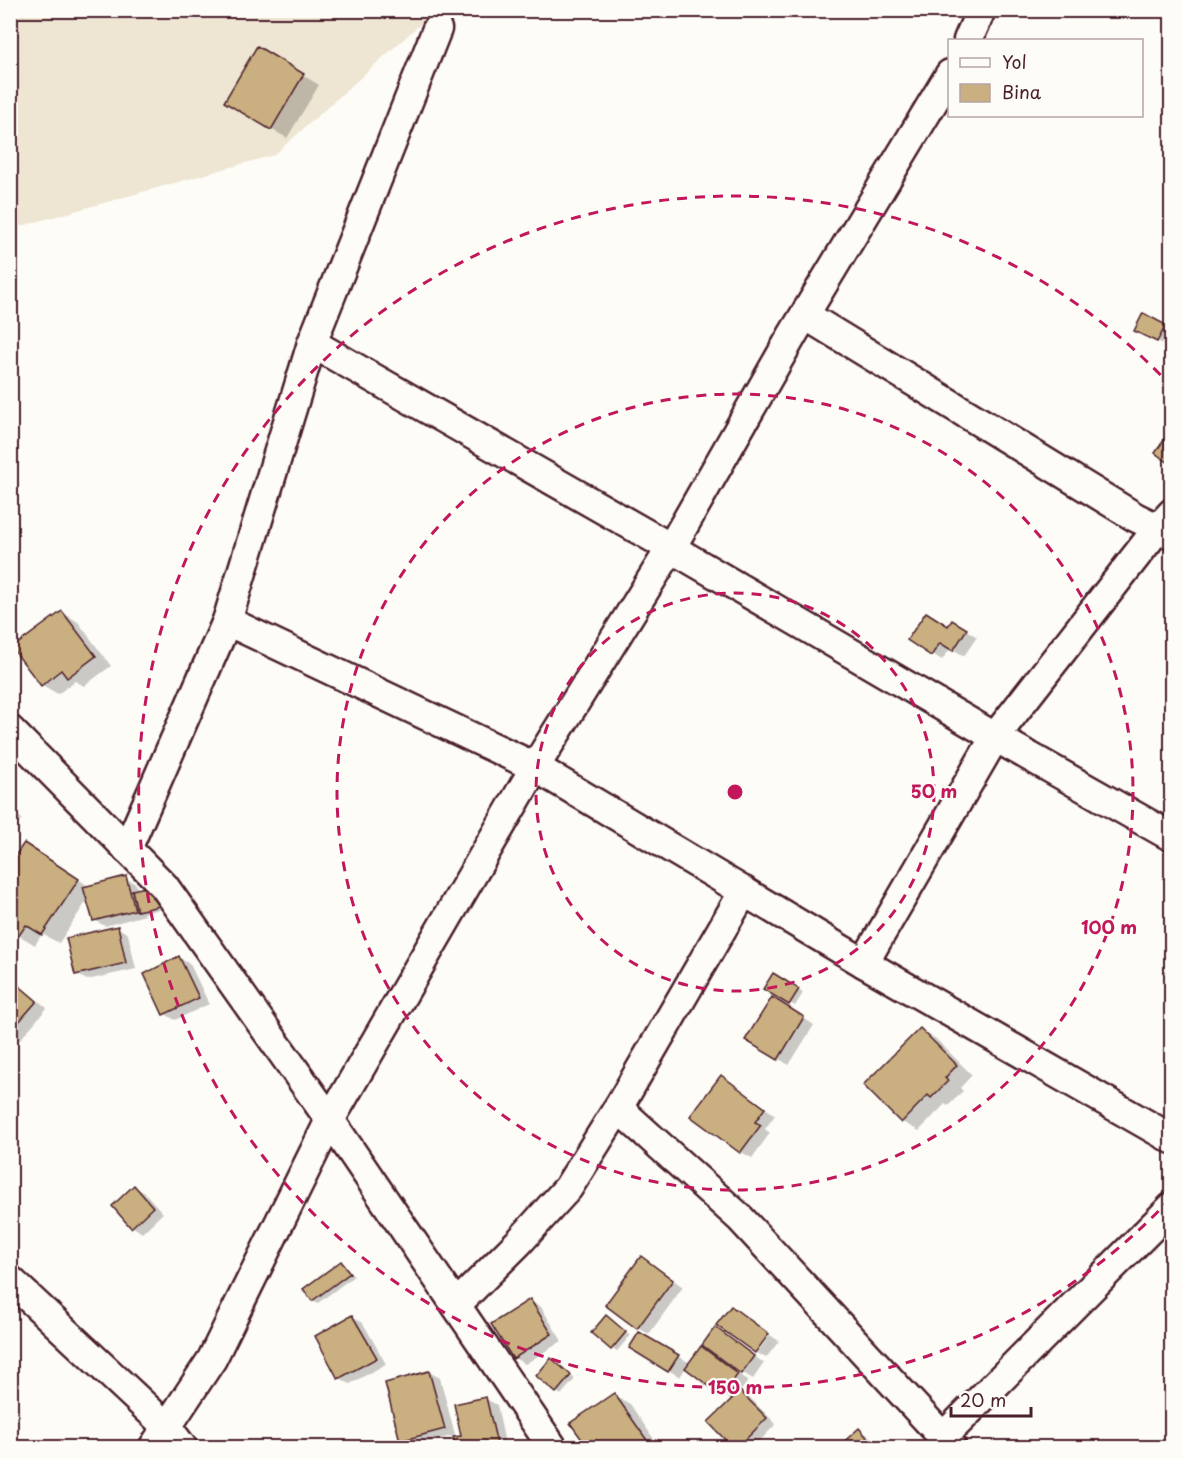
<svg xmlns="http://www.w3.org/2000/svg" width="1182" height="1458" font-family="'Playpen Sans',sans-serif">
  <rect width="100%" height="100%" fill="#fdfcf7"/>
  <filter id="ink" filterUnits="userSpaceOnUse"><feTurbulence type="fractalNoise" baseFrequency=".0167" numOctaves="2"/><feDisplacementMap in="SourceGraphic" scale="12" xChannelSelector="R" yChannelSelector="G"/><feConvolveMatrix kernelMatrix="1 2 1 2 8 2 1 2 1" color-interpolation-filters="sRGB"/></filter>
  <g filter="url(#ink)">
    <!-- built -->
    <path fill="#eee5d3" d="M11,11h424l-161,144 -263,74z"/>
    <!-- shadow -->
    <g fill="#0003">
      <path d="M274,58l45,27 -32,53 -16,-9z"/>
      <path d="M1143,315l27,14 -7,15 -27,-14z"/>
      <path d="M62,612l16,10 33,44 -27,20 -9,-5 -17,13 -16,-9z"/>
      <path d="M949,628h14l14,9 -13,19 -13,-8 -9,12 -10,-6z"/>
      <path d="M10,808l12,11 -12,12z"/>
      <path d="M40,854l50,33 35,-9 11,6 2,6 16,-4 10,22 -20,5 1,2 -40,11 -11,-6 -6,-21 -29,44 -17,-9 -7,11 -25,-15z"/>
      <path d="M117,927l11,7 8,35 -49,11 -11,-6z"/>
      <path d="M179,958l11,6 19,40 -34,16 -10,-6z"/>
      <path d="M773,975l30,18 -8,13 -29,-17z"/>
      <path d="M10,977l37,31 -35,41 -2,-1z"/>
      <path d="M783,1005l31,20 -25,40 -42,-26z"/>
      <path d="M920,1030l16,9 36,36 -12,13 3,3 -15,15 -3,-2 -26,27 -17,-9z"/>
      <path d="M722,1077l10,6 43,32 -10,14 5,4 -18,25 -11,-6 -49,-36z"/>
      <path d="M135,1187l10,6 18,20 -21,20 -10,-7z"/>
      <path d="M641,1258l11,6 31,23 -34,47 -11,-6 -31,-23z"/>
      <path d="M341,1263l5,3 8,10 -36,27 -5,-3z"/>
      <path d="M530,1301l11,6 21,34 -37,23 -11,-6z"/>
      <path d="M352,1316l11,7 23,41 -36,20 -10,-6z"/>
      <path d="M611,1319l19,17 -13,15 -5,-2z"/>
      <path d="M715,1329l49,34 -11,16 -17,-10 -1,2 13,10 -8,11 11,7 25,25 -23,24h-17l-4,-48 -9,-5 -37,-28 -6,10 -49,-29 9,-14 50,29z"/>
      <path d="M770,1335l9,6 -13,17 -9,-5z"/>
      <path d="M556,1363l19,16 -14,16 -4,-3z"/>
      <path d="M429,1372l11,6 15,57 -43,12 -11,-7z"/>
      <path d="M614,1395l16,9 30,44h-71z"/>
      <path d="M486,1399l11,6 9,43h-49z"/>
      <path d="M859,1430l11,6 10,12h-41z"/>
    </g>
    <!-- building -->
    <g fill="#caaf80" stroke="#4a1f2b" stroke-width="1.5">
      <path d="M257,46l47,28 -33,56 -47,-28z"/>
      <path d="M1143,313l23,12 -9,17 -23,-11z"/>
      <path d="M1172,428v37l-17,-12z"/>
      <path d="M62,611l34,45 -29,22 -6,-8 -20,16 -29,-38z"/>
      <path d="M926,612l22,14 4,-6 15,9 -14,22 -13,-8 -9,13 -24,-16z"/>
      <path d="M24,843l55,36 -37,56 -16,-10 -8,12 -8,-5v-69z"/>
      <path d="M126,876l9,34 -42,11 -10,-34z"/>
      <path d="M155,885l5,21 -23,5 -5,-21z"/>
      <path d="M118,926l8,37 -51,12 -9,-37z"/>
      <path d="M179,956l20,42 -36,17 -19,-41z"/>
      <path d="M773,973l26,16 -10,16 -26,-16z"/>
      <path d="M10,978l27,23 -27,31z"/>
      <path d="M772,997l32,20 -26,43 -33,-20z"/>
      <path d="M920,1028l37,37 -12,13 3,3 -17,17 -3,-3 -27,28 -38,-38z"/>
      <path d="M721,1075l44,33 -10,14 6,3 -21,28 -50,-37z"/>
      <path d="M134,1185l19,22 -22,21 -19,-22z"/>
      <path d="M641,1256l32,24 -36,49 -32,-24z"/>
      <path d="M341,1261l9,12 -38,28 -9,-12z"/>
      <path d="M530,1299l22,35 -39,25 -22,-35z"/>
      <path d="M731,1306l38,28 -14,19 -39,-28z"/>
      <path d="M352,1315l25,43 -39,21 -23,-43z"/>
      <path d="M606,1315l20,17 -15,18 -20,-17z"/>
      <path d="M715,1327l39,29 -13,18 -39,-29z"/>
      <path d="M639,1332l40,23 -11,17 -39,-24z"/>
      <path d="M701,1346l37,28 -16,22 -37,-28z"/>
      <path d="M551,1358l20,17 -15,18 -20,-17z"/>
      <path d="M429,1371l16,58 -45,12 -15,-58z"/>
      <path d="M740,1391l27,27 -30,30h-4l-25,-26z"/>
      <path d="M614,1393l37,53 -2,2h-61l-18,-25z"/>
      <path d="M486,1397l12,51h-43l-2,-11 8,-1 -7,-32z"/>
      <path d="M859,1428l17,20h-39z"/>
    </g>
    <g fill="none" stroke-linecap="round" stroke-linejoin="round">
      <!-- street casing -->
      <g stroke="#4a1f2b" stroke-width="33">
        <g id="street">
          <path d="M968,40l13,-30"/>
          <path d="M805,315l330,202 37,18"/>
          <path d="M312,343l359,205 324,189 177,100"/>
          <path d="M227,621l308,146 329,196 308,176"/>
          <path d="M10,730l154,156 166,234 223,328"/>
          <path d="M127,849l100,-228 85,-278 125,-314"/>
          <path d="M864,963l131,-226 163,-209 14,-15"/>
          <path d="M618,1108l126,-217"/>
          <path d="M10,1280l157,147 16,21"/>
          <path d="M456,1305l63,-63 49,-54 50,-80 122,110 203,219 9,11"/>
          <path d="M943,1437l229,-230"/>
          <path d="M153,1448l59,-89 118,-239 205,-353 136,-219 122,-214 157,-260"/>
        </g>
      </g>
      <!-- street -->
      <use href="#street" stroke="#fdfcf7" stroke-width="28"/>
    </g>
  </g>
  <!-- distance rings -->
  <g fill="none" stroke="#c2185b" stroke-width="3" stroke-dasharray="10 8">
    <circle cx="735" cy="792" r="199"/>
    <circle cx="735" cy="792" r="398"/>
    <path d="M1171 1198A596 596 0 1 1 1171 386"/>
  </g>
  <circle cx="735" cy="792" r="9" fill="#c2185b" stroke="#fdfcf7" stroke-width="3"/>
  <g font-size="18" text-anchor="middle" font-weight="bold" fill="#c2185b" stroke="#fdfcf7" stroke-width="4.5" stroke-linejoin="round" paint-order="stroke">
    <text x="934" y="798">50 m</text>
    <text x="1109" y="934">100 m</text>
    <text x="735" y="1394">150 m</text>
  </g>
  <!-- margin -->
  <rect width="1182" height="1458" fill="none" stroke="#fdfcf7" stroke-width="36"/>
  <rect x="18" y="18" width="1146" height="1422" fill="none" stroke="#4a1f2b" stroke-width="2" filter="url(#ink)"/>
  <!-- legend -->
  <rect x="948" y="39" width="195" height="78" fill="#fdfcf7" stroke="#b5a4a5" stroke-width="1.5"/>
  <rect x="960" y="58" width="30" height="9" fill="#fdfcf7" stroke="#b5a4a5" stroke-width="1.5"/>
  <text x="1002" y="69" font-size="18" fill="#4a1f2b">Yol</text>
  <rect x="960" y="84" width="30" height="18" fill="#caaf80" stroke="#b5a4a5" stroke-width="1.5"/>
  <text x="1002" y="99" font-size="18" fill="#4a1f2b">Bina</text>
  <!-- scale -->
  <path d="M951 1407v9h80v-9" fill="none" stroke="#4a1f2b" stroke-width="3"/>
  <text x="960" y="1407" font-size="18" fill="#4a1f2b" stroke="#fdfcf7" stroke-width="4.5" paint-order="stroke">20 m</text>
</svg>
